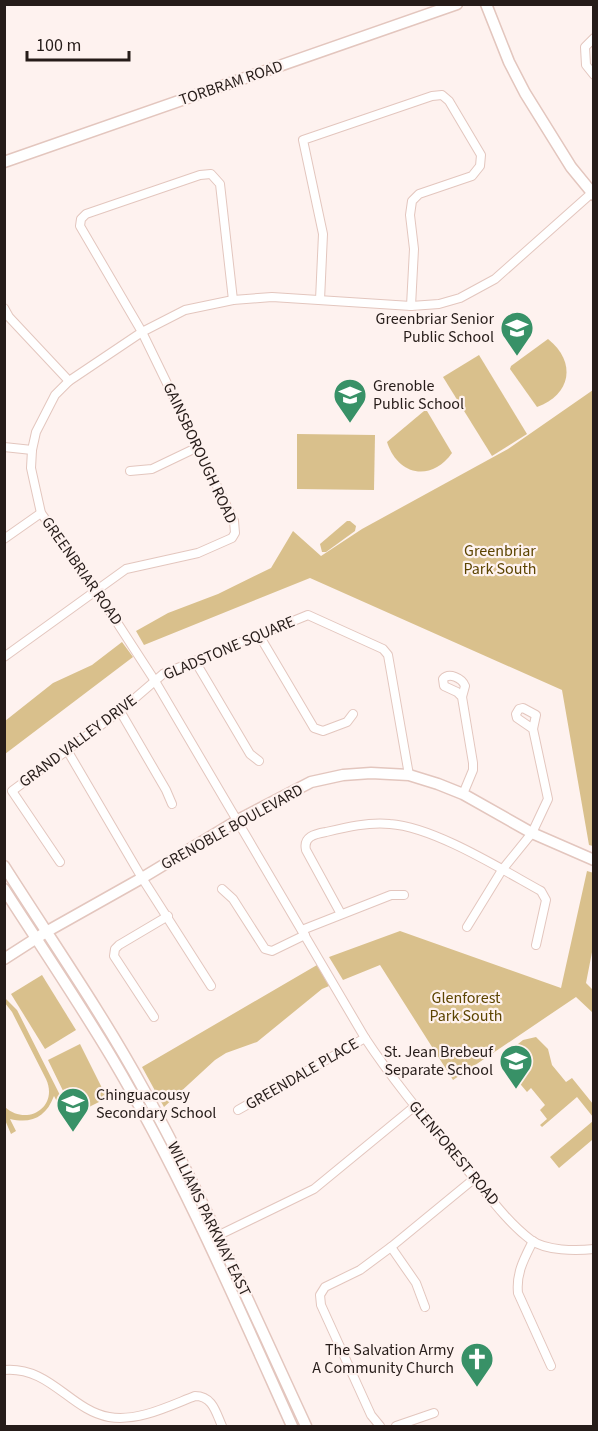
<svg xmlns="http://www.w3.org/2000/svg" width="598" height="1431" font-family="'Source Sans 3',sans-serif">
  <rect width="100%" height="100%" fill="#fef2ef"/>
  <!-- green -->
  <g fill="#d9c08c">
    <path d="M548,339c29,23 23,56 -11,68l-27,-38 1,-3z"/>
    <path d="M479,355l48,79 -35,22 -49,-79z"/>
    <path d="M593,390v456l-4,-1 -27,-155 -252,-112 -166,67 -8,-14 32,-18 50,-19 53,-26 22,-37 28,25 41,-27 146,-80z"/>
    <path d="M424,411h3l25,42c-21,29 -54,23 -65,-11z"/>
    <path d="M297,434l78,1 -1,55 -77,-1z"/>
    <path d="M347,521h3l6,5 -1,5 -29,21h-4l-2,-8z"/>
    <path d="M122,642l11,15 -128,97v-33l48,-38 39,-18z"/>
    <path d="M587,871l7,2 -1,74 -7,36 7,7v23l-17,-16 -123,83 -73,-115 -37,15 -14,-23 71,-26 161,57z"/>
    <path d="M317,965l12,21 -7,3 -65,53 -31,11 -11,7 -51,47 -22,-40z"/>
    <path d="M42,975l34,55 -31,19 -34,-55z"/>
    <path d="M5,998l12,12 49,97 -5,2 -7,-13c-8,21 -22,28 -44,23l6,12 -5,3 -6,-14v-13c22,20 54,0 41,-28l-34,-67 -7,-9z"/>
    <path d="M536,1037l12,12 4,16 14,17 6,-4 21,26v13l-16,-20 -35,30 -2,-2 7,-6 -7,-9 5,-5 -14,-17 -4,4 -28,-33 24,-19z"/>
    <path d="M80,1044l27,54 -26,13 -7,-15 -7,3 -19,-39z"/>
    <path d="M593,1121v21l-1,-2 -33,28 -9,-11z"/>
  </g>
  <g fill="none" stroke-linecap="round" stroke-linejoin="round">
    <!-- street casing -->
    <g stroke="#e3c6be" stroke-width="10">
      <g id="street">
        <path d="M594,38l-9,9 1,18 8,10"/>
        <path d="M594,191l-99,88 -35,19 -21,6 -28,2 -139,-9 -39,3 -48,10 -43,22 -73,49 -14,14 -19,37 -4,18 -1,18 10,45 55,77 59,91 210,357c31,47 68,90 104,134 19,23 38,50 62,68 15,11 45,11 63,9"/>
        <path d="M320,300l3,-66 -20,-94 129,-44 10,-1 7,6 32,54 -1,11 -8,10 -53,18 -7,7 -2,14 4,34 -3,57"/>
        <path d="M4,308l5,9 60,64"/>
        <path d="M4,447l28,3"/>
        <path d="M130,471l22,-2 46,-22"/>
        <path d="M4,539l37,-26"/>
        <path d="M259,635l55,93 9,3 24,-9 6,-8"/>
        <path d="M4,657l122,-88 72,-16 34,-15 3,-5 -1,-12 -92,-189 -62,-106 1,-7 5,-5 114,-39 11,-1 9,10 13,116"/>
        <path d="M195,661l55,93 9,7"/>
        <path d="M462,697l-5,-5 -13,-6 -1,-7c6,-7 19,-1 22,7l-3,11 11,66v7l-10,24"/>
        <path d="M120,711l46,79 6,14"/>
        <path d="M67,750l75,128 69,108"/>
        <path d="M60,862l-48,-71 108,-80 43,-37 145,-59 75,34 5,6 21,120"/>
        <path d="M222,889l11,10 32,50 7,2 33,-16"/>
        <path d="M341,914l-35,-64c-3,-13 8,-16 20,-18 21,-5 42,-10 64,-8 44,3 111,45 151,67l5,9 -10,45"/>
        <path d="M467,927l35,-57 30,-37 16,-34 -15,-70 3,-14 -13,-7 -4,1 -3,5 1,4 16,11"/>
        <path d="M302,930l89,-35h13"/>
        <path d="M154,1017l-40,-61 1,-7 4,-4 49,-29"/>
        <path d="M238,1110l127,-72"/>
        <path d="M213,1238l101,-49 101,-83"/>
        <path d="M533,1241c-9,18 -17,32 -15,52l33,73"/>
        <path d="M391,1247l25,36 9,24"/>
        <path d="M4,1370c46,-4 66,40 105,47 29,5 60,-11 86,-21 18,0 21,17 27,30"/>
        <path d="M380,1426l-9,-11 -50,-110 -1,-10 5,-8 35,-17 31,-23 84,-69"/>
        <path d="M396,1426l38,-13"/>
      </g>
    </g>
    <!-- secondary casing -->
    <g stroke="#e3c6be" stroke-width="13">
      <g id="secondary">
        <path d="M486,4l23,58 16,31 46,74 23,28"/>
        <path d="M4,162l453,-158"/>
        <path d="M4,866c47,74 98,147 140,224 60,109 110,224 162,336"/>
        <path d="M4,889c36,56 74,112 108,169 70,118 124,244 180,368"/>
        <path d="M4,959l42,-27 96,-54 96,-58 73,-38 32,-7 28,-2 38,2 29,9 25,10 69,39 62,27"/>
      </g>
    </g>
    <!-- street -->
    <use href="#street" stroke="#fff" stroke-width="8"/>
    <!-- secondary -->
    <use href="#secondary" stroke="#fff" stroke-width="10"/>
  </g>
  <!-- icons -->
  <defs>
    <g id="school-pin" transform="scale(1.725)"><path d="M0 17L-7.5 6A9.5 9.5 0 1 1 7.5 6Z" fill="#389167" stroke="#fef2ef"/><path d="M0-5L7-2L0 1L-7-2ZM-4 1L0 2.5L4 1V4Q0 6-4 4Z" fill="#fff"/></g>
    <g id="church-pin" transform="scale(1.725)"><path d="M0 17L-7.5 6A9.5 9.5 0 1 1 7.5 6Z" fill="#389167" stroke="#fef2ef"/><path d="M-1.2-6h2.4v3.5h3.3v2.4h-3.3V6h-2.4V-.1h-3.3v-2.4h3.3Z" fill="#fff"/></g>
  </defs>
  <g fill-rule="evenodd">
    <use href="#school-pin" x="517" y="328"/>
    <use href="#school-pin" x="350" y="395"/>
    <use href="#school-pin" x="516" y="1061"/>
    <use href="#school-pin" x="73" y="1104"/>
    <use href="#church-pin" x="477" y="1359"/>
  </g>
  <g text-anchor="middle" dominant-baseline="central" stroke-width="4.5" stroke-linejoin="round" paint-order="stroke">
    <!-- street labels -->
    <g font-size="16" fill="#261c19" stroke="#fef2ef">
      <text transform="translate(231 83) rotate(-19)">TORBRAM ROAD</text>
      <text transform="translate(200 453) rotate(65)">GAINSBOROUGH ROAD</text>
      <text transform="translate(82 571) rotate(55)">GREENBRIAR ROAD</text>
      <text transform="translate(229 648) rotate(-23)">GLADSTONE SQUARE</text>
      <text transform="translate(78 741) rotate(-37)">GRAND VALLEY DRIVE</text>
      <text transform="translate(232 827) rotate(-29)">GRENOBLE BOULEVARD</text>
      <text transform="translate(302 1074) rotate(-30)">GREENDALE PLACE</text>
      <text transform="translate(454 1153) rotate(50)">GLENFOREST ROAD</text>
      <text transform="translate(209 1219) rotate(64)">WILLIAMS PARKWAY EAST</text>
    </g>
    <!-- poi labels -->
    <g font-size="16" fill="#261c19" stroke="#fef2ef" text-anchor="end">
      <text x="494" y="319">Greenbriar Senior<tspan x="494" dy="18">Public School</tspan></text>
      <text x="373" y="386" text-anchor="start">Grenoble<tspan x="373" dy="18">Public School</tspan></text>
      <text x="493" y="1052">St. Jean Brebeuf<tspan x="493" dy="18">Separate School</tspan></text>
      <text x="96" y="1095" text-anchor="start">Chinguacousy<tspan x="96" dy="18">Secondary School</tspan></text>
      <text x="454" y="1350">The Salvation Army<tspan x="454" dy="18">A Community Church</tspan></text>
    </g>
    <!-- park labels -->
    <g font-size="16" fill="#5c4400" stroke="#fef2ef">
      <text x="500" y="551">Greenbriar<tspan x="500" dy="18">Park South</tspan></text>
      <text x="466" y="998">Glenforest<tspan x="466" dy="18">Park South</tspan></text>
    </g>
  </g>
  <!-- border -->
  <rect width="598" height="1431" fill="none" stroke="#261c19" stroke-width="12"/>
  <!-- scale -->
  <path d="M27 51v9h102v-9" fill="none" stroke="#261c19" stroke-width="3"/>
  <text x="36" y="51" font-size="18" fill="#261c19" stroke="#fef2ef" stroke-width="4.5" paint-order="stroke">100 m</text>
</svg>
